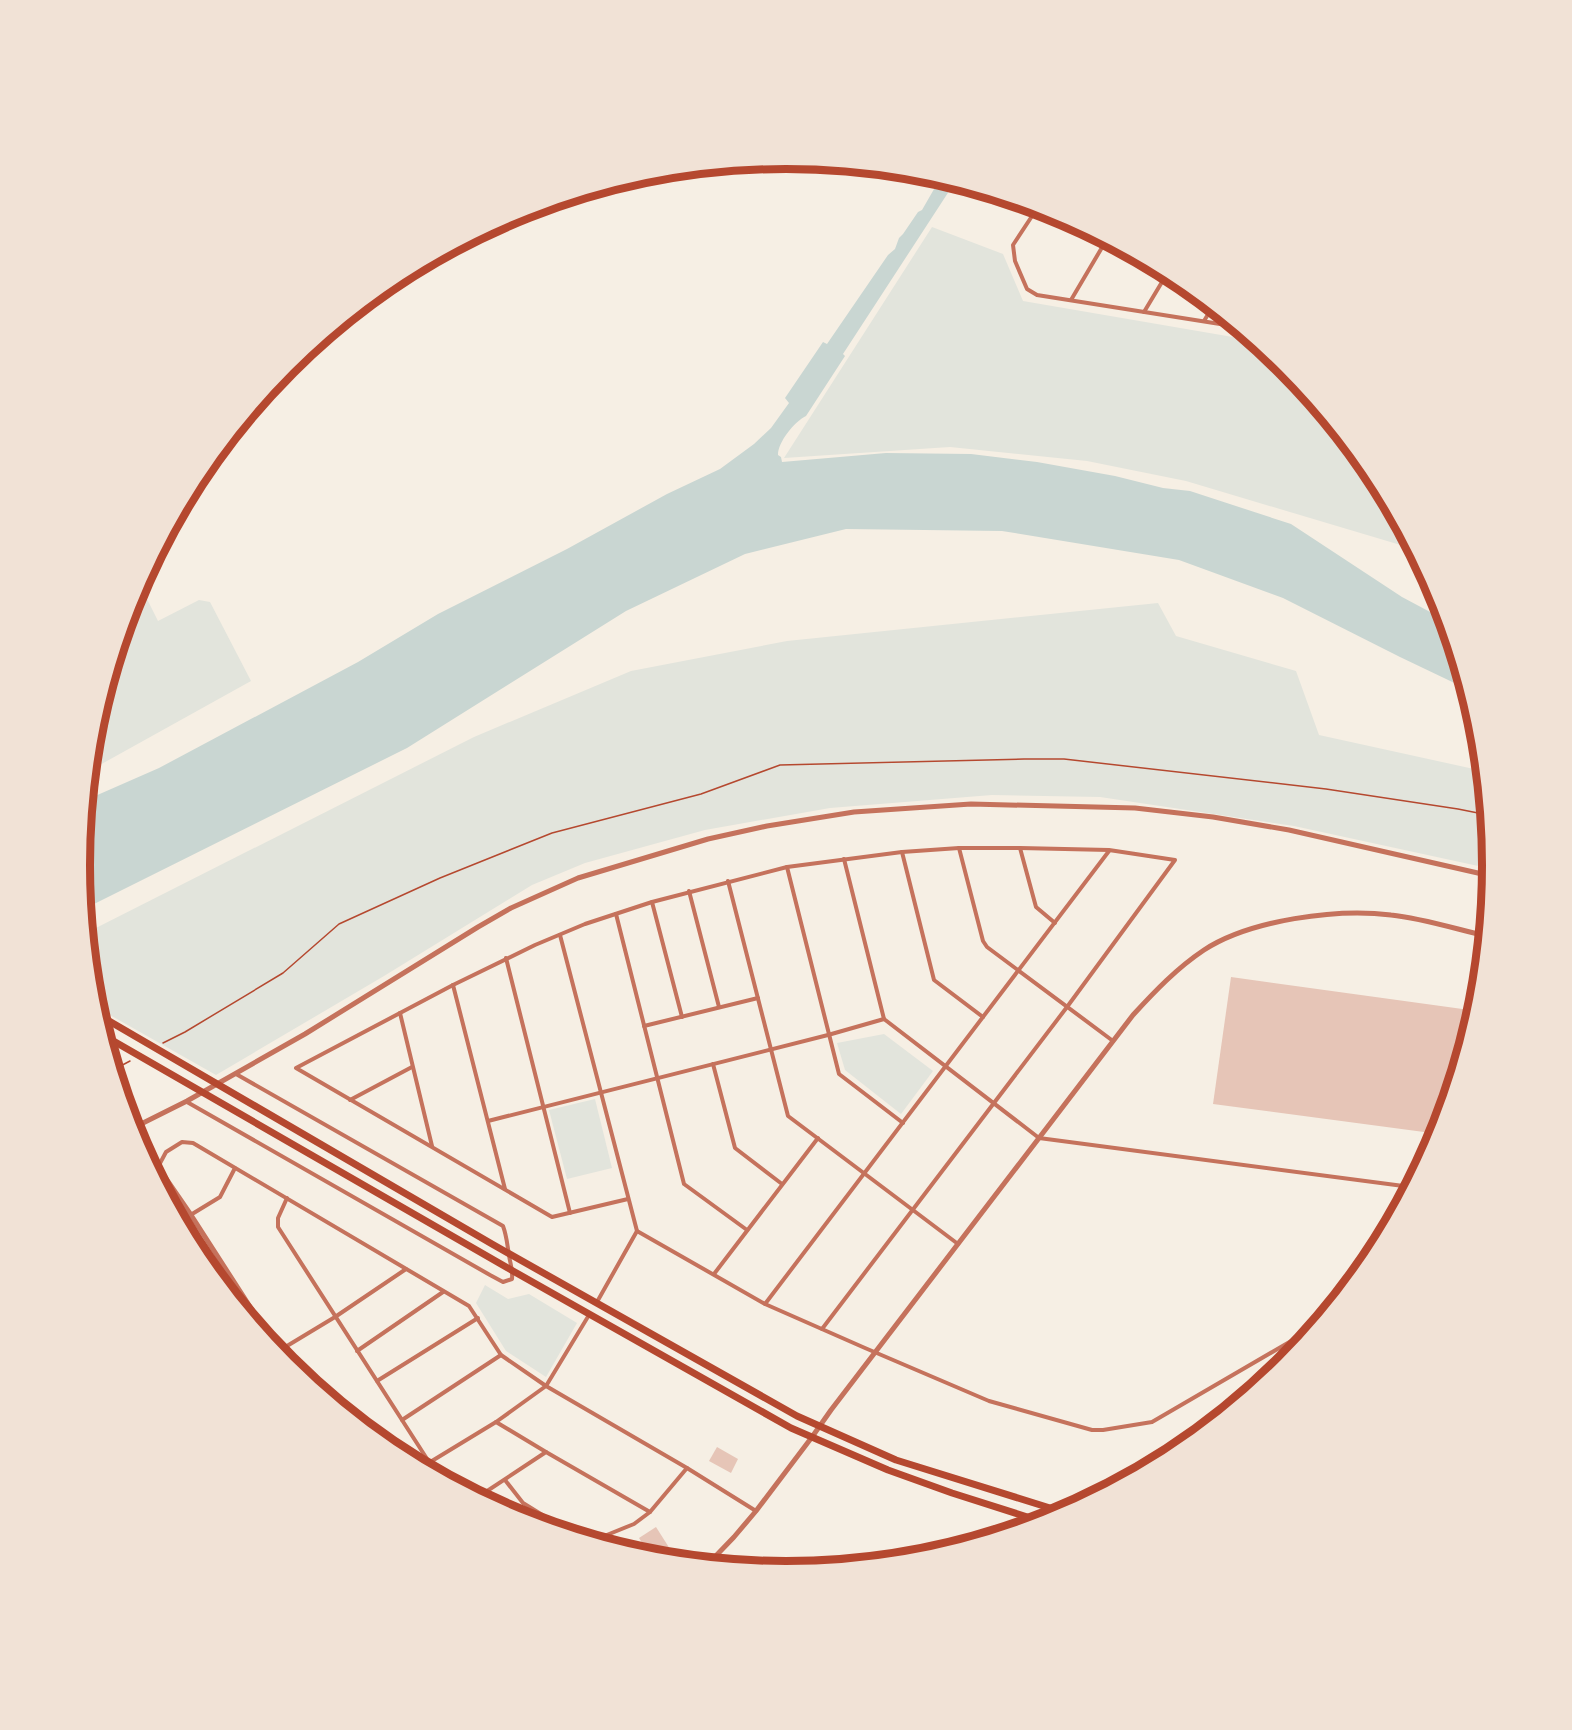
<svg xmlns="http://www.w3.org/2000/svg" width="1572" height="1730" font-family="'Source Sans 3',sans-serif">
  <rect width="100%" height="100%" fill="#f6efe4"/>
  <!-- green -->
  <g fill="#e2e4dc">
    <path d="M932,227l71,27 20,47 233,40 30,25 88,107 40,76 -228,-68 -99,-20 -137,-14 -166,11z"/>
    <path d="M139,583l19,38 41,-21 11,2 41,79 -162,90 4,-44 40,-133z"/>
    <path d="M1158,603l18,33 120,35 23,64 164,36 9,98 -198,-43 -194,-29 -108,-2 -162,13 -125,22 -120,33 -53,22 -148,91 -168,99 -122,-69 -8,-73 388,-196 157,-66 156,-30z"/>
    <path d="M884,1034l49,37 -32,43 -56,-44 -8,-27z"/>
    <path d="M595,1099l17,69 -45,11 -18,-69z"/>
    <path d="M485,1285l23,14 21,-5 48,29 -31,54 -40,-26 -30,-48z"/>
  </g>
  <!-- water -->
  <path fill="#c9d6d2" d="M941,177l14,5 -112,172 2,2 -39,60c-12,6 -28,26 -28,39l3,2 1,5 104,-9 85,1 66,8 78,14 48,12 27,3 101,33 111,73 45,24 20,68 -67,-32 -117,-59 -104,-38 -177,-29 -156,-2 -101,25 -119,57 -219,137 -323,161 -4,-44 6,-65 73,-32 199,-106 80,-48 129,-65 100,-55 53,-25 34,-25 17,-16 18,-25 -4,-5 38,-56 4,2 61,-89 7,-6 4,-11 4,-4 15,-22 4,-2z"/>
  <!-- building -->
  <g fill="#e6c5b7">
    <path d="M1231,977l246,34 -38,123 -226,-30z"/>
    <path d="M717,1447l21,12 -7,14 -22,-12z"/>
    <path d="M656,1527l21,33 -2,1 -23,-3 -13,-20z"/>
  </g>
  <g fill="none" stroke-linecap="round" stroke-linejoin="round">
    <!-- path -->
    <g stroke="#b5482f" stroke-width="1.5">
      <path d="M163,1043l22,-11 98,-59 56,-49 101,-46 112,-45 149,-39 79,-29 244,-6h40l262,30 132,20 30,6"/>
      <path d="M113,1070l17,-9"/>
    </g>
    <!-- minor -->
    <g stroke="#c5725c" stroke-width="4">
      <path d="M1038,207l-25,38 2,16 12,28 10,6 202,32"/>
      <path d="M1071,300l36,-61"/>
      <path d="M1144,312l24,-40"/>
      <path d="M1204,321l9,-15"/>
      <path d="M232,432l6,-5 2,-5"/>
      <path d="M959,848l24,93 4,6 126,94"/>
      <path d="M1020,848l16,59 19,16"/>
      <path d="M902,852l32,128 49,37"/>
      <path d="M844,859l40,160 155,119 372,49"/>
      <path d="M787,867l52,207 64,49"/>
      <path d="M728,881l60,235 170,128"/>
      <path d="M689,891l30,116"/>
      <path d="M652,902l30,115"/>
      <path d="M616,914l68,270 63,46"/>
      <path d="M560,935l77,296 128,73 100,44 124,53 103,29h11l49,-8 165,-96"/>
      <path d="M506,958l64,255"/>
      <path d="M453,985l52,204"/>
      <path d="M400,1013l32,133"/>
      <path d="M644,1026l114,-28"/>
      <path d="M713,1064l22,84 47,36"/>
      <path d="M350,1100l62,-33"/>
      <path d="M187,1102l303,173 13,7 9,-3c1,-9 -2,-16 -3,-24 -2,-11 -2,-18 -6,-29l-267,-152"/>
      <path d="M488,1121l340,-86 56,-16"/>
      <path d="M158,1167l8,-15 16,-10 11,1 276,163 32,49 45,31 141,82 69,43"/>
      <path d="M287,1198l-9,20v9l160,249"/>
      <path d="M628,1199l-76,18 -256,-149 157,-83 82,-40 50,-21 67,-22 135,-35 115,-15 57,-4h61l89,2 66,10 -108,147 -245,322"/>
      <path d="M179,1222l41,-25 15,-29"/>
      <path d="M714,1274l104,-136"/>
      <path d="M597,1302l40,-71"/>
      <path d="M765,1304l344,-453"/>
      <path d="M357,1351l86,-59"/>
      <path d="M277,1352l58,-35 71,-48"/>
      <path d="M377,1381l101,-63"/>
      <path d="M402,1420l99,-65"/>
      <path d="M496,1422l50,30"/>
      <path d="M422,1467l74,-45 50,-36 43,-71"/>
      <path d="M505,1480l18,23 55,34"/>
      <path d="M478,1497l68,-45 104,60"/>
      <path d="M592,1541l42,-17 16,-12 37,-44"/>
    </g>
    <!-- tertiary -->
    <g stroke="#c5725c" stroke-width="5">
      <path d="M131,1129l56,-28 118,-67 173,-107 33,-19 67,-30 130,-39 59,-13 87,-14 117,-8 164,4 78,9 76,13 202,46"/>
      <path d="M150,1166l8,1 33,48 97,151"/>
      <path d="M708,1564l26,-27 22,-26 56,-74 19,-27 302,-395c22,-24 44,-47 71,-65 46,-30 133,-42 187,-35 30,3 65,14 95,21"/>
    </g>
    <!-- trunk -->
    <g stroke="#b5482f" stroke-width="7">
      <path d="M97,1014l395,230 305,172 99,44 170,53"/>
      <path d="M103,1035l410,236 278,157 97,42 64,23 91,29"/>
    </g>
  </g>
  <!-- crop -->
  <path d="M0 0H1572V1730H0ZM90 865a696 696 0 1 1 1392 0a696 696 0 1 1-1392 0Z" fill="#f1e2d6" fill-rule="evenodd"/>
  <path fill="none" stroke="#b5482f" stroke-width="8" d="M90 865a696 696 0 1 1 1392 0a696 696 0 1 1-1392 0Z"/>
</svg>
